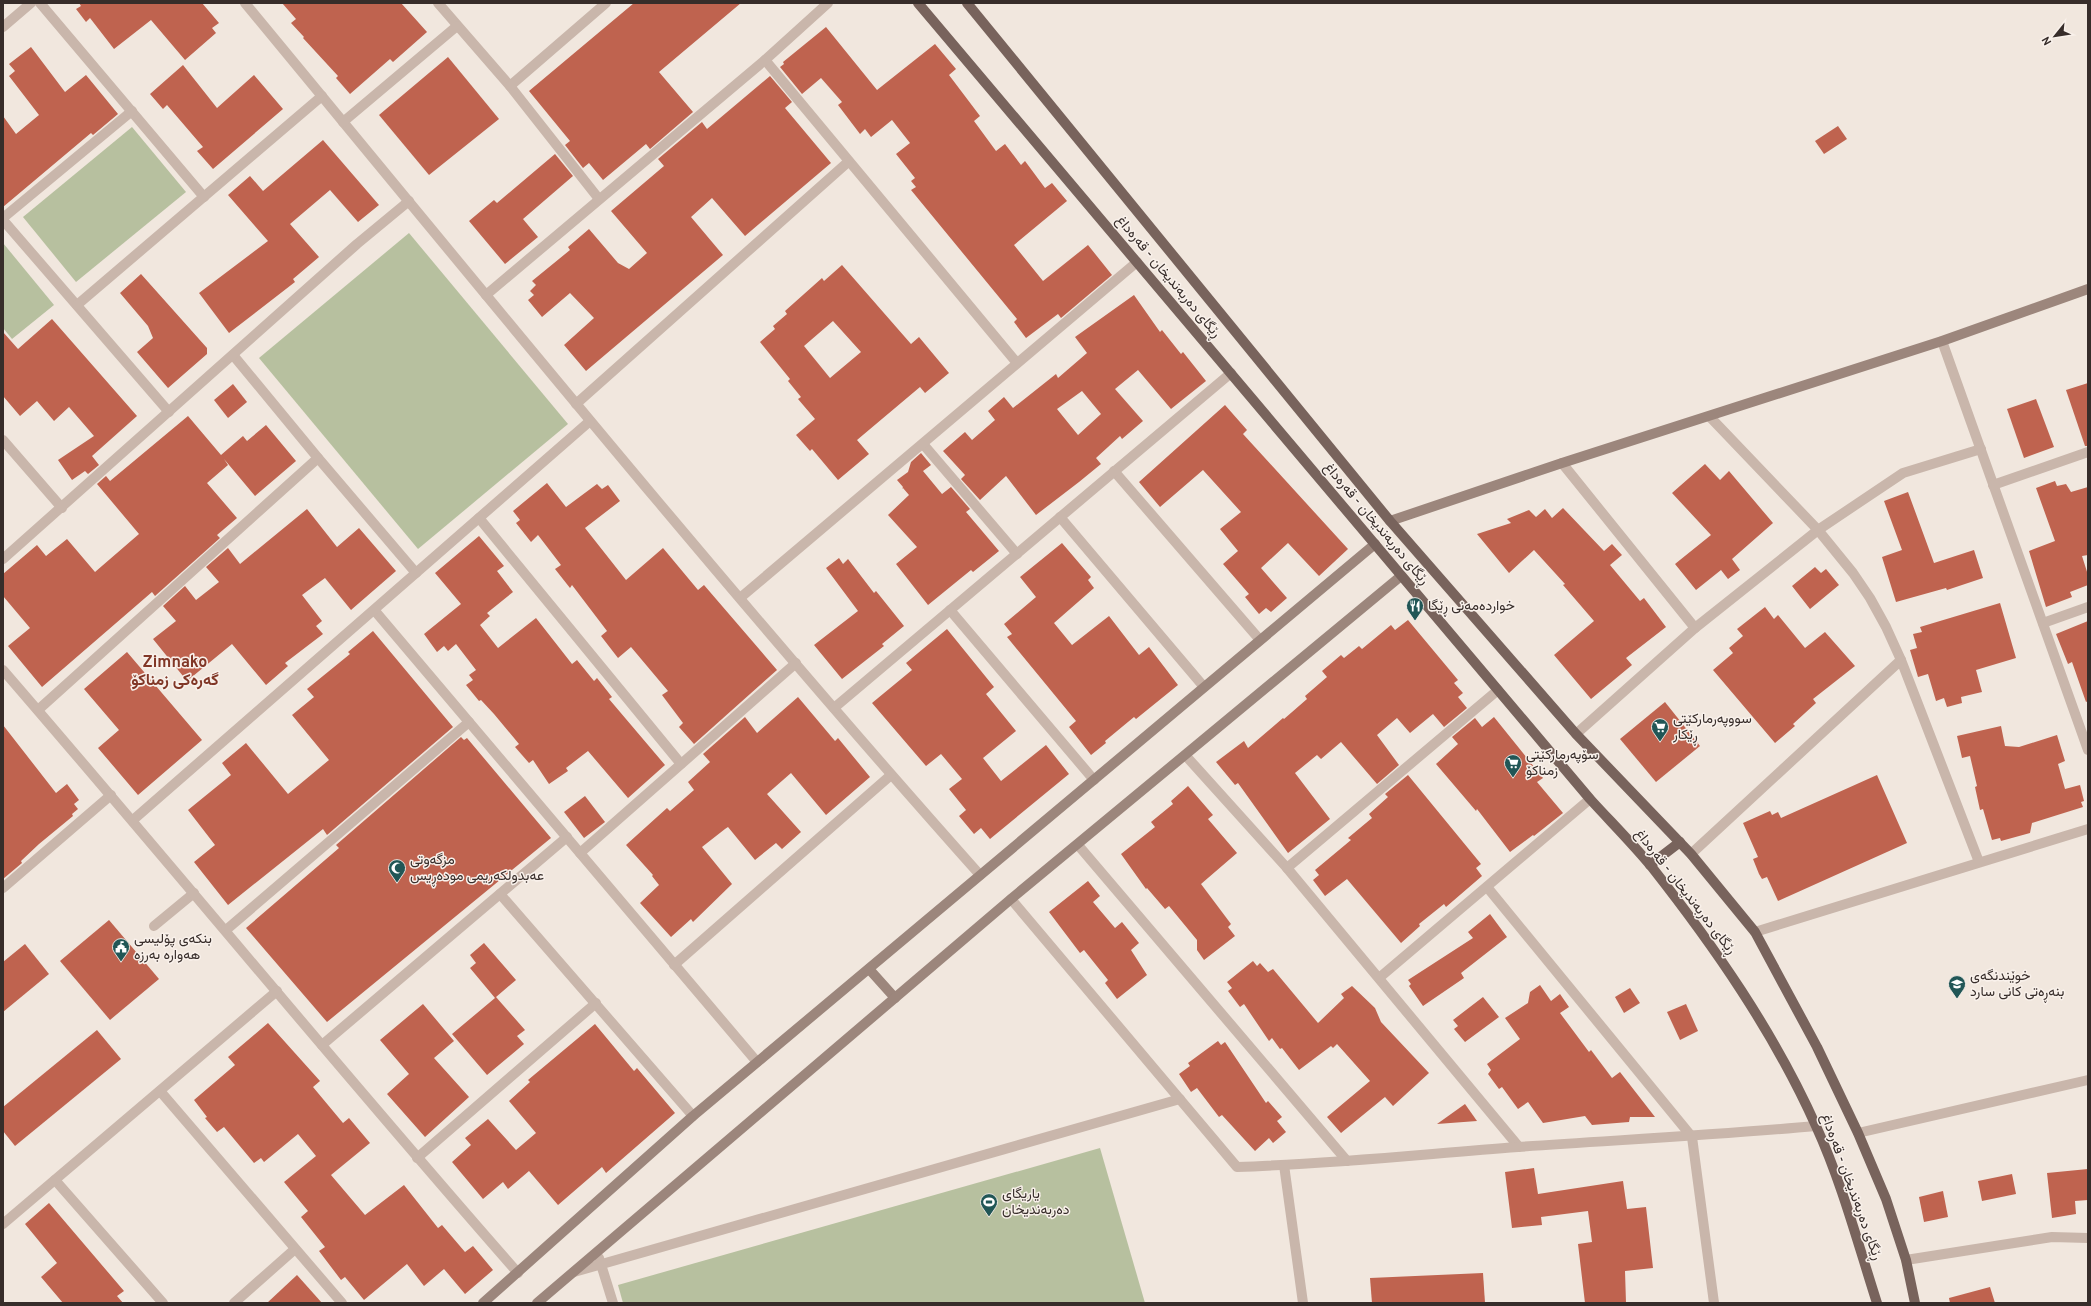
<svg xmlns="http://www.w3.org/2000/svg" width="2091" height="1306" font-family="Overpass,Vazirmatn,sans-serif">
  <rect width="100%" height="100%" fill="#f1e7de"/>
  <!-- green -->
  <g fill="#b7c09f">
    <path d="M132,127l54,65 -110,90 -53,-65z"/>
    <path d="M409,233l159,191 -150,125 -159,-191z"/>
    <path d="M3,243l51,62 -42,34 -9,-11z"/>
    <path d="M1100,1148l45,155h-522l-5,-18z"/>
  </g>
  <!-- building -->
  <g fill="#bf634f" fill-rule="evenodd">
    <path d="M79,3h123l17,20 -7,5 4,5 -31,27 -34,-40 -37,29 -24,-31 -4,4 -10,-13 5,-3z"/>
    <path d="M282,3h119l26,29 -34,30 -3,-3 -40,35 -14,-16 2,-2 -35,-38 1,-1 -13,-14 5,-4z"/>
    <path d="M634,3h107l-82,69 34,40 -43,37 -4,-5 -43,36 -14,-17 -6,5 -18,-23 5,-4 -41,-50z"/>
    <path d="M826,27l51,63 58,-46 21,25 -7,6 31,41 -6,5 22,30 9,-7 16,21 4,-4 20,27 7,-5 15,18 -53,44 29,36 45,-36 24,30 -51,43 -3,-4 -32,24 -12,-16 3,-3 -106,-129 5,-3 -5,-6 4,-3 -19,-24 14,-11 -18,-23 -21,17 -6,-8 -5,5 -22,-29 4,-3 -21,-24 -19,16 -22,-27 4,-3 -1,-2z"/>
    <path d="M31,47l34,45 21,-17 32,39 -25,21 -2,-2 -88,74v-91l13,18 23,-19 -30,-39 6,-5 -6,-7z"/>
    <path d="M448,57l51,62 -70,56 -50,-60z"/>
    <path d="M183,65l34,43 37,-33 29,34 -70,60 -16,-18 6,-4 -36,-42 -4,4 -13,-15z"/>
    <path d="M770,76l22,26 -7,6 46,55 -86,73 -33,-38 -21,19 32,38 -137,116 -22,-26 30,-27 -24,-25 -28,24 -14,-17 6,-5 -4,-4 6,-6 -4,-4 38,-31 -2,-3 21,-18 29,34 11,6 18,-16 -36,-42 53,-45 -6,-7 44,-37 5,7z"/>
    <path d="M1838,126l9,13 -23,15 -9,-13z"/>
    <path d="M323,140l56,65 -21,17 -28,-32 -40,34 29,33 -26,22 2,3 -66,51 -30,-40 69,-52 -40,-46 22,-19 13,15z"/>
    <path d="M555,154l18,22 -50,43 15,18 -33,27 -36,-43 25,-21 3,3z"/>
    <path d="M842,265l69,79 8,-7 30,36 -24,20 -5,-6 -63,53 12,14 -31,26 -26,-31 -2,2 -14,-16 19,-16 -17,-20 3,-2 -13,-16 2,-2 -30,-37 15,-13 -2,-3 14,-12 -2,-3 37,-33 2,3zM833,321l28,31 -31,26 -26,-32z"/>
    <path d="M141,274l66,74v6l-39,34 -31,-36 16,-14 -5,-12 -28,-33z"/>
    <path d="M1134,295l26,37 2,-2 19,24 2,-2 23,29 -35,28 -33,-39 -23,19 28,32 -21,18 -2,-3 -24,22 5,6 -22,18 -43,33 -30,-39 -26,24 -19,-21 4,-4 -22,-24 22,-19 7,8 23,-20 -7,-9 16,-14 9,11 43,-34 2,4 29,-25 -12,-16zM1082,391l19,23 -23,21 -21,-26z"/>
    <path d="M52,319l85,97 -45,40 7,9 -11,9 -3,-3 -13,9 -14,-20 36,-24 -25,-29 -15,14 -17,-20 -17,15 -17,-20v-64l15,17z"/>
    <path d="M2088,383v63h-3l-19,-56z"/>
    <path d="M233,384l14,18 -19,16 -14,-18z"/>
    <path d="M2036,399l18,48 -30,11 -17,-49z"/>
    <path d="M1225,405l22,25 -4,4 105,115 -29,27 -31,-33 -27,25 26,30 -16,14 -5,-4 -7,6 -14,-17 4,-3 -26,-30 15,-13 -18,-22 21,-17 -38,-42 -43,37 -21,-25z"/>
    <path d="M188,416l33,39 22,-19 4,5 19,-16 30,36 -41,35 -31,-37 4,6 -21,18 30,35 -20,17 3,3 -65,58 -3,-4 -110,95 -34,-41 22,-18 -27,-32v-22l34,-29 9,11 21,-17 28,33 44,-38 -42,-50 9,-8 4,5z"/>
    <path d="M921,453l10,12 -8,6 19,23 9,-7 19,22 -4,3 33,39 -26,21 -2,-2 -43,35 -32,-41 21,-17 -29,-32 21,-20 -6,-7 -1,1 1,-2 -6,-7 11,-8 3,-10z"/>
    <path d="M1705,464l15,16 9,-9 44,52 -41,36 8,11 -12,9 -7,-9 -25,20 -21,-26 36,-29 -39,-42z"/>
    <path d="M2055,481l2,5 9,-2 5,8 17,-5v68l-6,1 6,19v10l-18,7 2,5 -26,10 -17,-56 26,-10 -19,-53z"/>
    <path d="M547,483l19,24 31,-23 5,5 6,-4 12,16 -35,27 41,52 37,-32 35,42 6,-5 73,85 -83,74 -15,-17 4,-4 -21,-28 6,-4 -37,-44 -13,11 -17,-22 6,-5 -35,-46 -2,3 -15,-19 6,-4 -23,-30 -7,7 -15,-19 4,-3 -7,-9z"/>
    <path d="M1908,492l26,71 40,-13 9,28 -36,12 -1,-2 -50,14 -14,-45 20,-7 -18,-49z"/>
    <path d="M1563,508l41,43 8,-7 10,11 -12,10 30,36 4,-3 22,29 -40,31 6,7 -41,34 -37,-44 40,-34 -31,-36 2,-1 -31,-34 -25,23 -32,-39 34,-11 -4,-4 22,-9 7,7 9,-8 7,9z"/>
    <path d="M307,509l30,38 22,-19 37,43 -45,39 -26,-32 -23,17 20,26 -6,5 7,8 -38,29 3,3 -22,19 -34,-41 -45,37 -34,-42 23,-18 -13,-15 22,-20 11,14 23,-18 -13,-15 22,-19 12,16z"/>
    <path d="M479,536l25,30 -7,5 16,21 -26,21 3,3 -10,9 18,23 38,-30 36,46 5,-4 17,21 3,-3 15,19 -3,2 56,66 -37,33 -40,-47 -22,17 2,3 -19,13 -16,-24 -4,3 -14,-16 4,-3 -25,-30 -13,-14 -2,1 -13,-16 7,-5 -4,-5 7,-5 -20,-26 -8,7 -4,-5 -7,6 -13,-18 37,-30 -26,-31z"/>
    <path d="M1062,543l29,34 -3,3 6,8 -40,35 18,22 37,-29 30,39 10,-8 29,38 -42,34 -2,-2 -29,24 1,2 -15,12 -22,-28 7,-6 -69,-84 5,-3 -8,-10 32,-27 -16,-20z"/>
    <path d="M839,558l4,6 5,-5 26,34 2,-2 28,35 -22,18 2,2 -42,33 -28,-34 44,-34 -32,-43z"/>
    <path d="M1815,567l6,6 5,-4 13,16 -29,24 -18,-23z"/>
    <path d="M2000,603l16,55 -40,12 6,22 -21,5 1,6 -15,4 -3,-9 -8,3 -8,-27 -10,3 -8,-27 7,-2 -4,-14 9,-2 -2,-5z"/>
    <path d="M1765,607l9,12 4,-4 27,33 20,-16 30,34 -42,33 3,4 -23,21 2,2 -20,17 -62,-73 20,-17 -4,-5 14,-12 -6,-7z"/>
    <path d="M1408,620l50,60 -4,3 9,10 -5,4 9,11 -23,19 -11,-13 -23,19 -13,-15 -20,17 22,30 -22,19 -36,-42 -20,17 -4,-4 -22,18 35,46 -42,34 -50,-70 -3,2 -19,-23 28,-21 4,7 35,-30 1,1 23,-20 -2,-3 22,-19 -5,-6 19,-16 3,3 15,-12 3,3 29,-24 4,5z"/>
    <path d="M2088,621v80l-2,1 -14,-40 -4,2 -12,-30z"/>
    <path d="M947,629l47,58 -8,7 30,37 -33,27 18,23 45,-36 23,29 -79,65 -9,-11 -7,6 -15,-18 7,-6 -17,-21 13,-10 -21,-25 -15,12 -54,-63 40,-33 -6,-7z"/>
    <path d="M373,631l80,96 -126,108 -4,-6 -95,76 -34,-43 21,-17 -27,-35 43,-35 -9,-12 24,-20 42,51 41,-34 -37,-45 22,-18 -7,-8 43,-35 -2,-2z"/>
    <path d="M127,652l75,88 -64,55 -40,-47 21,-18 -35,-41z"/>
    <path d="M798,697l37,44 3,-3 32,39 -44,38 -35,-42 -24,21 34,38 -19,17 -6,-6 -21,17 -27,-33 -3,2 -23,18 30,37 -39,38 -2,-3 -20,18 -31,-34 19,-18 -7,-9 1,-1 -27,-30 41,-37 3,3 24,-21 -6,-8 22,-20 -7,-8 42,-37 12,16z"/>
    <path d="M1665,702l35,44 -44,36 -36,-43z"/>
    <path d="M1494,717l49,61 -6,4 26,31 -29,23 -1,-1 -23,17 -33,-43 -1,2 -40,-47 22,-20 -6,-7 23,-19 7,9z"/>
    <path d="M3,725l53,68 11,-9 12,16 -5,4 4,5 -6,5 1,2 -34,28 -18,17 1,2 -19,16z"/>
    <path d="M2001,726l4,20 14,1 38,-12 8,26 -7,3 7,25 15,-4 4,16 -3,1 2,5 -51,16 -2,10 -29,8 -1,-3 -8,2 -9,-31 -3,1 -5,-23 2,-1 -7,-30 -8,2 -5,-22z"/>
    <path d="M461,737l3,3 3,-2 84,100 -224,184 -81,-94 93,-80 -3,-3z"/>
    <path d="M1408,775l73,89 -5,4 6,8 -36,31 -2,-3 -25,20 1,2 -19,17 -54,-64 -22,17 -12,-16 6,-5 -4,-5 36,-30 -3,-2 24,-20 -3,-4 19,-17 -3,-3z"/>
    <path d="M1877,775l30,68 -129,58 -11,-24 -5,2 -3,-5 -6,-15 5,-2 -15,-34 27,-12 2,4 6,-3 3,6z"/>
    <path d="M1188,786l25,29 -5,4 29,34 -36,31 30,40 -3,3 7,9 -31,24 -7,-10v-10l-28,-34 -4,3 -18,-21 -1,1 -25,-35 34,-27 -4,-5 22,-18 -2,-3z"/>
    <path d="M585,796l20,26 -21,16 -20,-26z"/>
    <path d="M1088,881l12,15 -7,6 22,26 7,-6 17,21 -8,7 16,25 -30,24 -12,-16 3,-3 -24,-30 -4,3 -31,-41z"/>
    <path d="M1490,914l17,23 -46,36 3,5 -41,28 -14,-20 2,-2 -3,-4 65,-42 -5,-6z"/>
    <path d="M109,920l50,59 -49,41 -50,-59z"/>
    <path d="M484,943l32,37 -20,17 29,33 -8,6 7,8 -37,31 -35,-41 43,-36 -25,-30 6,-5 -6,-8z"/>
    <path d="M25,944l24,30 -46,38v-50z"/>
    <path d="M1253,961l4,5 3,-3 8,9 5,-3 45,54 26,-25 -3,-4 11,-8 23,22 6,14 48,51 -36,33 -8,-9 -44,36 -14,-16 43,-36 -33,-37 -4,4 -2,-2 -32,24 -17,-22 -2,1 -8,-11 -3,3 -25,-37 -4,3 -12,-16 4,-3 -5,-6z"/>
    <path d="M1540,985l11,16 9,-7 9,13 -9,6 29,39 2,-2 21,28 8,-6 35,45h-25l-1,5 -37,3 -7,-9 -42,7 -15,-21 -10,7 -16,-22 -3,2 -11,-15 3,-4 -4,-6 33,-25 -15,-21 23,-15 2,-11z"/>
    <path d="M1630,988l10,15 -16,10 -9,-16z"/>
    <path d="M1483,997l16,20 -34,25 -11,-13 4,-3 -5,-6z"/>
    <path d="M423,1004l31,37 -20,17 35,39 -44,40 -38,-43 22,-20 -29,-34z"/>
    <path d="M1686,1004l12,27 -18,9 -13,-28z"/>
    <path d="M268,1023l52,58 -7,6 30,36 6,-5 21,25 -39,32 34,40 39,-30 34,43 4,-3 23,27 8,-6 20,24 -28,24 -21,-25 -20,17 -17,-22 -43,36 -19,-23 -4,3 -22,-29 6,-4 -24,-30 7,-6 -24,-29 32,-26 -18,-22 -34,28 -3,-4 -7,5 -30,-36 -7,5 -12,-14 2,-1 -13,-17 41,-35 -7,-8z"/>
    <path d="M595,1024l39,47 3,-3 38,45 -69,60 -4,-6 -44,38 -29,-34 -21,18 -5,-7 -20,17 -31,-37 19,-17 -6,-7 23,-19 28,31 20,-17 -27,-32 21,-19 -2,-2z"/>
    <path d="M97,1030l24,29 -106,87 -12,-15v-24z"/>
    <path d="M1218,1041l3,4 4,-3 41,61 2,-2 14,16 -5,4 9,11 -13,11 -4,-5 -14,13 -33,-36 -3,2 -22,-29 -6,4 -12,-18 11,-8 -2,-3z"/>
    <path d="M1465,1104l12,17 -40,3z"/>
    <path d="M1534,1168l4,26 85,-13 4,28 19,-2 7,61 -28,3 1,32h-41l-7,-59 14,-2 -4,-31 -47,6 1,8 -30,3 -7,-56z"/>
    <path d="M2088,1169v31l-13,1 1,13 -24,4 -5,-45z"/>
    <path d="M2012,1174l4,20 -34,7 -4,-20z"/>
    <path d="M1943,1191l5,26 -24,5 -5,-25z"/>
    <path d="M49,1203l75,88 -7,5 6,7h-60l-22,-26 16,-14 -32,-39z"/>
    <path d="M1483,1273l2,30h-113l-2,-25z"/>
    <path d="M297,1275l25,28h-55z"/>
    <path d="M1990,1287l5,16h-45l-1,-5z"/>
  </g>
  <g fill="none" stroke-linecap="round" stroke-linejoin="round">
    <!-- lane -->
    <path stroke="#c9b6ab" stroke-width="10" d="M154,926l40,-33"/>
    <!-- street -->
    <g stroke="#c9b6ab" stroke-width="10">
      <path d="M40,3l164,194"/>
      <path d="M245,3c242,293 482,588 735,872"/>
      <path d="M438,3l72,83 89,113"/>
      <path d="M3,27l28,-24"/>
      <path d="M765,60l252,303"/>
      <path d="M510,86l96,-83"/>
      <path d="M343,122l114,-96"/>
      <path d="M3,218l129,-107"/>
      <path d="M3,220l166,192"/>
      <path d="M486,295l279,-235 63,-57"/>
      <path d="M77,305l245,-209"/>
      <path d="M1942,341l146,409"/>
      <path d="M233,355l85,103 98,115"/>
      <path d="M576,404l272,-242"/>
      <path d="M1710,417l108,113 35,43 17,25 16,29 15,33 78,202"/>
      <path d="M3,440l59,68"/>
      <path d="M923,444l94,110"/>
      <path d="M1562,463l133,165"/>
      <path d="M1114,471l146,169"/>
      <path d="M1993,485l95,-33"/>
      <path d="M1060,517l144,170"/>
      <path d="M479,518l202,246"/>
      <path d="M3,559l354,-315 52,-43"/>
      <path d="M740,598l397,-336"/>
      <path d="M950,610l144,170"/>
      <path d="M375,611l382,451"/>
      <path d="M2043,623l45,-16"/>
      <path d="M3,670c173,200 340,404 515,603"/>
      <path d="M834,708l397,-335"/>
      <path d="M38,710l280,-252"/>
      <path d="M1576,734l119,-106 123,-98 85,-57 78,-24"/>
      <path d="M1186,756l101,112 232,279"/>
      <path d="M133,820l457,-399"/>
      <path d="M1078,845l269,316"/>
      <path d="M580,853l216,-190"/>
      <path d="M1691,854l210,-194"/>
      <path d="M1287,868l211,-178"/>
      <path d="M1487,887l205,250 22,166"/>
      <path d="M3,888l108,-93"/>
      <path d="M500,894l193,222"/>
      <path d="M1011,899l226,268c94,-3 187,-13 281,-20 99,-7 199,-12 298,-21"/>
      <path d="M226,930l243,-208"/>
      <path d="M1755,932l333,-103"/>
      <path d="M674,965l217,-190"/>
      <path d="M1379,978l211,-179"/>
      <path d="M322,1045l245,-208"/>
      <path d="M160,1091l182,212"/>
      <path d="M1858,1133l230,-53"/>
      <path d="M417,1158l179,-155"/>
      <path d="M1284,1165l19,138"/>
      <path d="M55,1180l108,123"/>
      <path d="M3,1224l274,-233"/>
      <path d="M599,1258l14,45"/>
      <path d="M1906,1260l146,-23 36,1"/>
      <path d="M574,1272l606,-173"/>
      <path d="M234,1303l61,-54"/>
    </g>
    <!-- secondary -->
    <g stroke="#9c867c" stroke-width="10">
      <path d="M1390,521l172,-58 380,-122 146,-52"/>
      <path d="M869,969l26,29"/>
      <path d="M483,1303l210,-187 682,-572"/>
      <path d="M537,1303l474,-404 390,-323"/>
    </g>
    <!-- primary -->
    <g stroke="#78635c" stroke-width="10">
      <path d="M918,3l672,796c20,22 42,44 61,67 63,80 123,166 165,260 26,57 42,118 61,177"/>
      <path d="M967,3l423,518 186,213 115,120 64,78 62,115 41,86 28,66 20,61 9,43"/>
      <path d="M1650,865l30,-23"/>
    </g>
  </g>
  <!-- icons -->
  <defs>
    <g id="restaurant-pin" transform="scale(0.9)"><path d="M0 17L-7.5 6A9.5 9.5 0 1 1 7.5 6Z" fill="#215656" stroke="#f9f1eb"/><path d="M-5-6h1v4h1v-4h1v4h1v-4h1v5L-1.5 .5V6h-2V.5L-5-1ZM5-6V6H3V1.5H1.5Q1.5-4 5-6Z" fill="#fff"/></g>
    <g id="supermarket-pin" transform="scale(0.9)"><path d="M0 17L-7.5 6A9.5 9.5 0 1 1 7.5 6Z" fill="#215656" stroke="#f9f1eb"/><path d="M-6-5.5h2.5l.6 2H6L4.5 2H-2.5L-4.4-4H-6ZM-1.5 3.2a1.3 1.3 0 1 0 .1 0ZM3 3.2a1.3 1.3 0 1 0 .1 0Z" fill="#fff"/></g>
    <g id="mosque-pin" transform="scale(0.9)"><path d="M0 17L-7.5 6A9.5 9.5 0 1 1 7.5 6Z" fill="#215656" stroke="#f9f1eb"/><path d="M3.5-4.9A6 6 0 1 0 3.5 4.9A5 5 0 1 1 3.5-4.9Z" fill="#fff"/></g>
    <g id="civic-pin" transform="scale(0.9)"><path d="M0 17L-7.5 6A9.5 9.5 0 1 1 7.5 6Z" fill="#215656" stroke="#f9f1eb"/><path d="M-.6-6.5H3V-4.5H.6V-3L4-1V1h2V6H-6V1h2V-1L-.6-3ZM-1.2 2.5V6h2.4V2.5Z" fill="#fff"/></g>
    <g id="school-pin" transform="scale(0.9)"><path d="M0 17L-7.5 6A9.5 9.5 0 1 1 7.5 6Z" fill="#215656" stroke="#f9f1eb"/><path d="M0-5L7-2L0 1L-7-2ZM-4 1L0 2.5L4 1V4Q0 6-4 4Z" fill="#fff"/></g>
    <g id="stadium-pin" transform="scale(0.9)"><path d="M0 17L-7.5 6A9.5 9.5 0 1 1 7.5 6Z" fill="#215656" stroke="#f9f1eb"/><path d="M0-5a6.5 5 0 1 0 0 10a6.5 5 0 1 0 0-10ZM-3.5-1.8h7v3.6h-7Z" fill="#fff"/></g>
  </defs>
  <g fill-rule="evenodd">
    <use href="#restaurant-pin" x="1415" y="606"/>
    <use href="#supermarket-pin" x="1660" y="727"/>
    <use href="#supermarket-pin" x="1513" y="763"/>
    <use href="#mosque-pin" x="397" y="868"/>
    <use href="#civic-pin" x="121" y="947"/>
    <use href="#school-pin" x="1957" y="984"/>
    <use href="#stadium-pin" x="989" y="1202"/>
  </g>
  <g text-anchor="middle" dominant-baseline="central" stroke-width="3" stroke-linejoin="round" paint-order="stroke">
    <!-- street labels -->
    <g font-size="14" fill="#372d2a" stroke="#f9f1eb">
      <text transform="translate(1168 277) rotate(50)">ڕێگای دەربەندیخان - قەرەداغ</text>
      <text transform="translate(1376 524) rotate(50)">ڕێگای دەربەندیخان - قەرەداغ</text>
      <text transform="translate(1685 892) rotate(52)">ڕێگای دەربەندیخان - قەرەداغ</text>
      <text transform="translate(1851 1187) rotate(70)">ڕێگای دەربەندیخان - قەرەداغ</text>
    </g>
    <!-- poi labels -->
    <g font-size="14" fill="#372d2a" stroke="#f9f1eb" text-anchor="start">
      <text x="1428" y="606">خواردەمەنی ڕێگا</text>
      <text x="1673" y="719">سووپەرمارکێتی<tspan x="1673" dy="16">ڕێکار</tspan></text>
      <text x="1526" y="755">سۆپەرمارکێتی<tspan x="1526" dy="16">زمناکۆ</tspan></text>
      <text x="410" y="860">مزگەوتی<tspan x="410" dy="16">عەبدولکەریمی مودەڕیس</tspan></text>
      <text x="134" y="939">بنکەی پۆلیسی<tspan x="134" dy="16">هەوارە بەرزە</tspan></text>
      <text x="1970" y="976">خوێندنگەی<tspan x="1970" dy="16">بنەڕەتی کانی سارد</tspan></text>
      <text x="1002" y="1194">یاریگاى<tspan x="1002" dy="16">ده‌ربه‌ندیخان</tspan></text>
    </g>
    <!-- quarter labels -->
    <g font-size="16" font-weight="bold" fill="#813727" stroke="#f9f1eb">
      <text x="175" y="663">Zimnako<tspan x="175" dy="18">گەرەکی زمناکۆ</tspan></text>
    </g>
  </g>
  <!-- border -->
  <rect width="2091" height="1306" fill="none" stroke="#372d2a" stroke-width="8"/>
  <!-- north arrow -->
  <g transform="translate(2055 36) rotate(240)" stroke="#f9f1eb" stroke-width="3" paint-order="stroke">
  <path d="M0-3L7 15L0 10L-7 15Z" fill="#372d2a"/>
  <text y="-6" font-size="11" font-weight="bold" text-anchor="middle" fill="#372d2a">N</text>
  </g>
</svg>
